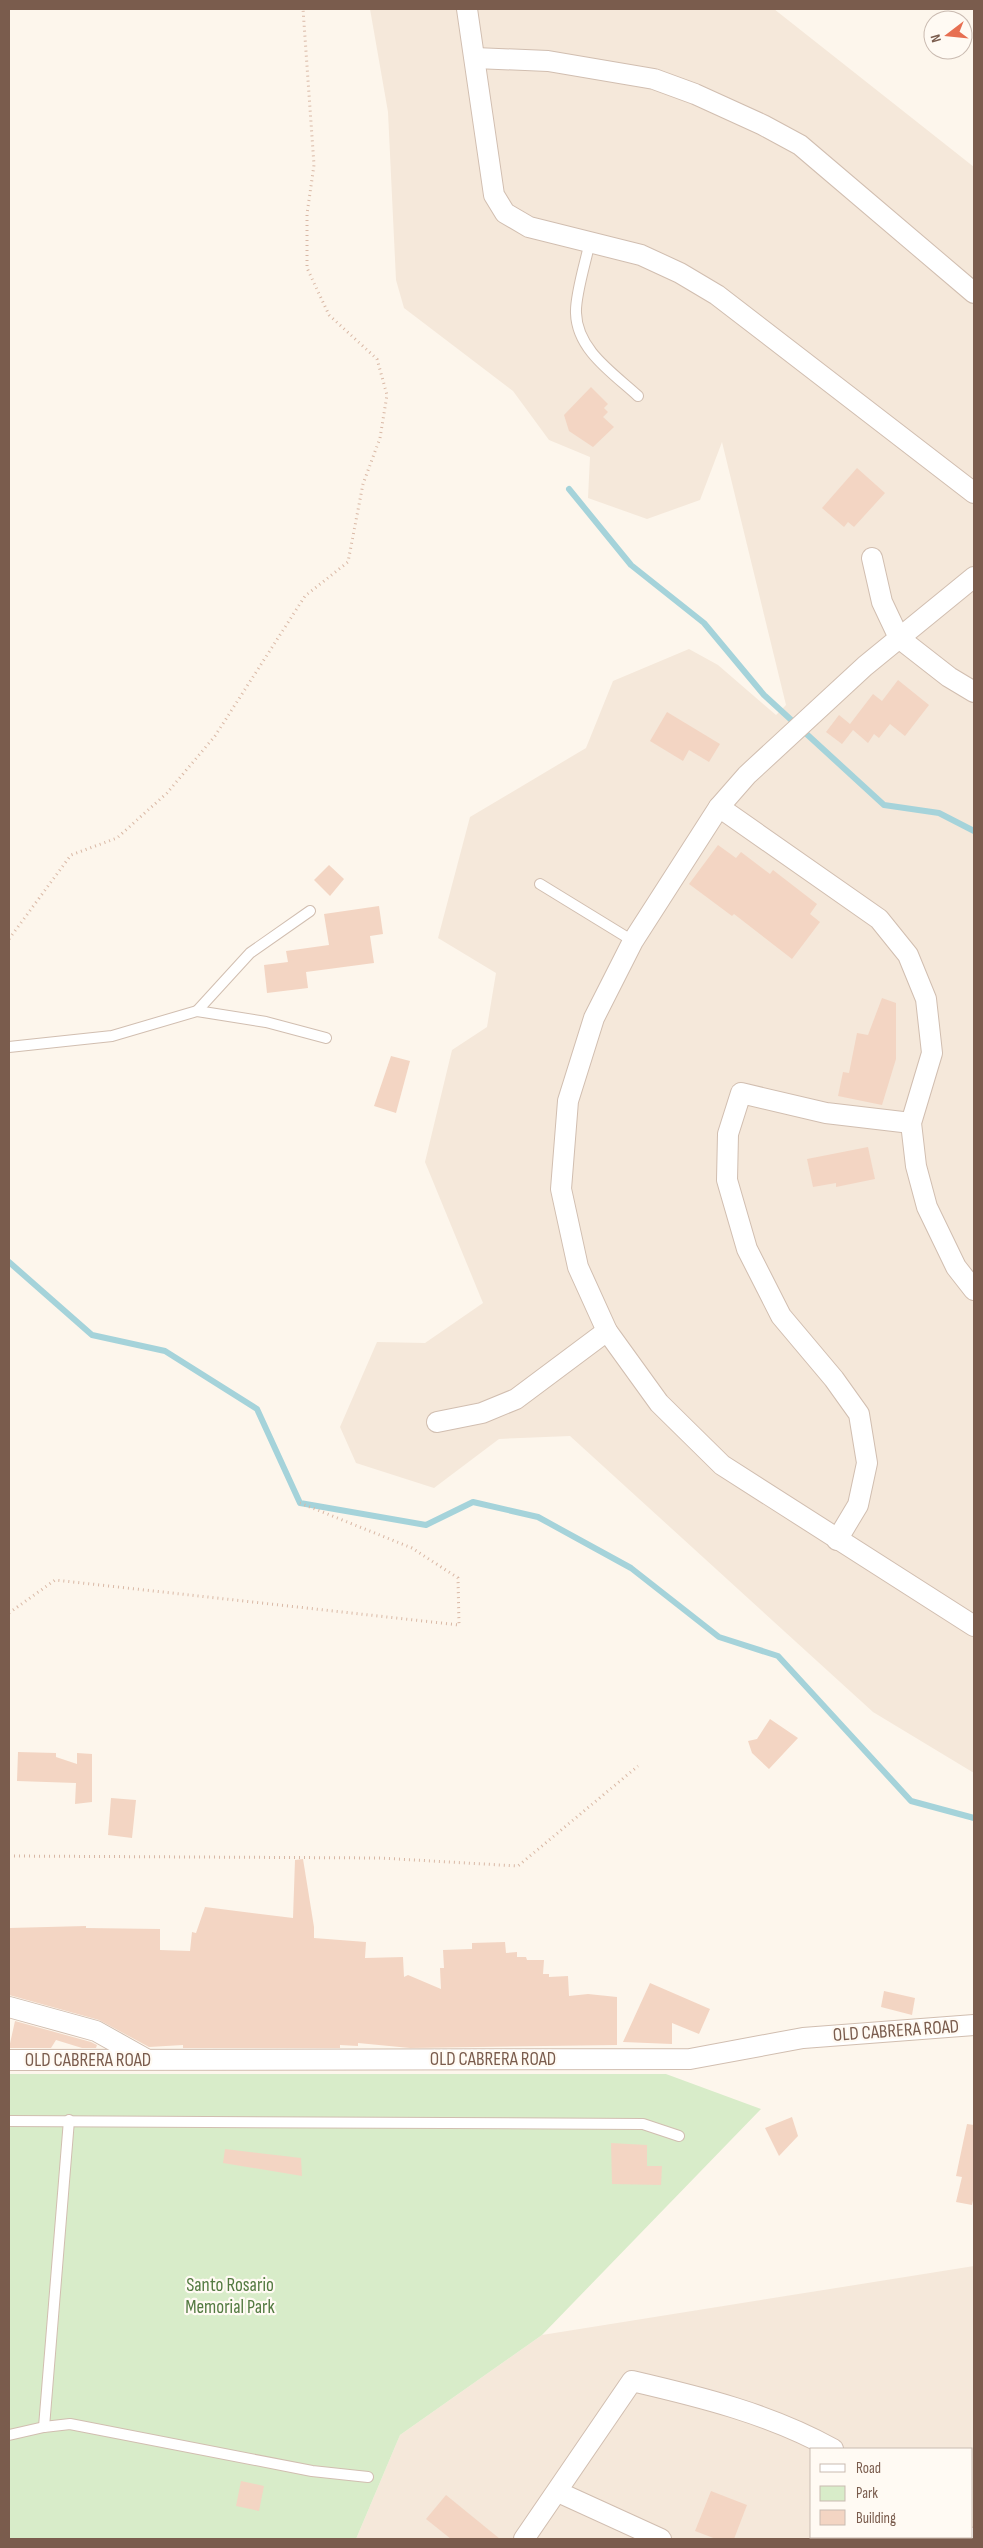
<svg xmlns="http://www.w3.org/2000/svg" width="983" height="2548" font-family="'Sofia Sans Condensed',sans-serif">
  <rect width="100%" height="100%" fill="#fdf6ec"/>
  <!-- residential -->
  <g fill="#f5e8da" fill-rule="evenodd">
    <path d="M370,9h404l200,158v1606l-101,-61 -303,-276 -71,3 -65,49 -78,-25 -16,-36 37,-85 48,1 58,-40 -58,-141 27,-112 35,-23 9,-54 -58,-35 32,-121 116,-69 27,-67 76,-32 29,16 58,50 10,-10 -64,-263 -22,58 -53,19 -59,-21 2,-41 -41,-17 -36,-49 -109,-83 -8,-28 -8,-168z"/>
    <path d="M974,2266v273h-618l44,-104 142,-100zM812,2449h160v88h-160z"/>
  </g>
  <!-- green -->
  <path fill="#d8ecc9" d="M9,2074h657l95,35 -219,226 -142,100 -44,104h-347z"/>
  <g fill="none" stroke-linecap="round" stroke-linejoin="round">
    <!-- stream -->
    <g stroke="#a5d3da" stroke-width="6">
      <path d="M569,489l62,76 73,58 60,72 120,110 55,8 35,18"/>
      <path d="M9,1262l83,73 73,16 92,58 43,94 126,22 47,-23 65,15 93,51 88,69 59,19 133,145 63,17"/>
    </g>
  </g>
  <!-- building -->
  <g fill="#f3d5c3">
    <path d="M591,387l17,17 -4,4 4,4 -5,5 11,10 -21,20 -24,-16 -5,-16z"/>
    <path d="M857,468l28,25 -31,34 -6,-5 -4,5 -22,-19z"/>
    <path d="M898,680l31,25 -24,31 -15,-12 -11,14 -5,-4 -6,9 -15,-13 -11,14 -16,-12 13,-17 11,9 23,-30 9,7z"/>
    <path d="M667,712l53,32 -11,18 -20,-12 -6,11 -33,-20z"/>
    <path d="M718,845l18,13 5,-6 29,22 3,-4 44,34 -7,10 10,8 -28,37 -58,-45 -2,2 -43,-32z"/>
    <path d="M329,865l15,14 -14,17 -16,-16z"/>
    <path d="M379,906l4,28 -13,2 4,27 -68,9 2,16 -41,5 -3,-28 24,-3 -2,-11 43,-6 -5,-31z"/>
    <path d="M882,998l14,5v56l-14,46 -44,-9 5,-24 6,1 8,-40 11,2z"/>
    <path d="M391,1056l19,5 -14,52 -22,-7z"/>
    <path d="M868,1147l7,32 -39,8v-4l-23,4 -6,-28z"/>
    <path d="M770,1719l28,19 -29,31 -17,-16 -4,-12 9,-2z"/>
    <path d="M18,1752l38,1v4l21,7v-11l15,1v48l-17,2 1,-21 -59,-2z"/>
    <path d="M111,1798l25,2 -4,38 -24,-3z"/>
    <path d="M303,1859l11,68v11l52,4 -1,16 38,-1 1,20 4,-2 33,14 -1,-21h4l-1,-18 29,-1v-6l33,-1 1,11 11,-1v5h9l1,3h17l-1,14h6v3l19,-1 1,20 19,-2 29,3v48l-207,3 -52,-5v3l-18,-1v3h-157v-3l-34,2 -50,-27 -90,-25v-67l77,-2v2l74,1v21l30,1 2,-19 4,1 9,-26 88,11 2,-58z"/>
    <path d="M650,1983l60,26 -11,25 -27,-11v21l-49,-2z"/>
    <path d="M884,1991l31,7 -3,17 -31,-8z"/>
    <path d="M15,2021l76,21 6,3 -1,3h-14l-26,-8 -5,8h-42z"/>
    <path d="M792,2117l6,19 -19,20 -14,-28z"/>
    <path d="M967,2124l7,1v71l-2,9 -16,-3 6,-25 -6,-1z"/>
    <path d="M611,2143l36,2v21h15l-1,19 -49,-1z"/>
    <path d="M225,2149l76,9 1,18 -79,-13z"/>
    <path d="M241,2481l23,5 -5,25 -23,-5z"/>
    <path d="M711,2491l36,14 -13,34h-18l-21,-8z"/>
    <path d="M446,2495l54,44h-49l-25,-20z"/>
  </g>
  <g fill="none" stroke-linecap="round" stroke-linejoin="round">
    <!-- lane casing -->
    <g stroke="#d1beb0" stroke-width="12">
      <g id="lane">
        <path d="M590,241c-4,20 -15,54 -14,72 1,37 37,60 62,83"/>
        <path d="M540,884l93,57"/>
        <path d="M197,1011l53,-58 60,-42"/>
        <path d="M9,1047l103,-11 85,-25 69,11 60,16"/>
        <path d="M9,2121l634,3 36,12"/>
        <path d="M44,2427l25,-307"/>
        <path d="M9,2435l35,-8 26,-3 242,47 56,6"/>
      </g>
    </g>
    <!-- street casing -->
    <g stroke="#d1beb0" stroke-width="22">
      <g id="street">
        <path d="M467,9l27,186 11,18 24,14 112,28 39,18 37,22 257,198"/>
        <path d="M475,58l73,3 106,18 41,15 68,31 37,20 174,148"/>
        <path d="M872,558l10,44 17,36 50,39 25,15"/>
        <path d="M974,577l-109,89 -118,109 -28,32 -86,134 -39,77 -26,83 -7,88 17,78 29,64 52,72 63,62 252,161"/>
        <path d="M719,807l160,112 29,36 18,44 6,54 -21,70 5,43 11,41 29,60 18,23"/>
        <path d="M437,1422l45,-9 34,-14 91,-68"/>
        <path d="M837,1540l21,-35 9,-42 -8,-49 -25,-35 -53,-63 -34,-67 -20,-69 1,-46 13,-41 85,20 85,10"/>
        <path d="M9,2007l87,24 50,28"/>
        <path d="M9,2060l681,-1 113,-21 171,-13"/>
        <path d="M558,2492l103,47"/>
        <path d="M969,2537l3,2"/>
        <path d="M524,2539l108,-158c69,16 138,33 201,68"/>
      </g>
    </g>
    <!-- path -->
    <g stroke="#d9b8a5" stroke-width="3" stroke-dasharray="1 4" stroke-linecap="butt">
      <path d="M9,939l62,-84 46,-17 50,-45 48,-57 90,-140 43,-34 15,-78 17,-46 7,-43 -10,-36 -48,-44 -22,-47v-54l7,-49 -11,-156"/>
      <path d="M9,1613l46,-33 404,45 -1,-47 -46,-30 -112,-45"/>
      <path d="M9,1856l371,2 138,8 120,-100"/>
    </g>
    <!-- lane -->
    <use href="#lane" stroke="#fff" stroke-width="10"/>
    <!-- street -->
    <use href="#street" stroke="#fff" stroke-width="20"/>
  </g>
  <g text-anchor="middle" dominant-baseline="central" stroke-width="4.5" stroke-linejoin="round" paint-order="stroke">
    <!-- street labels -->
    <g font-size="19" fill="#7a5c4d" stroke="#fffaf3">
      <text transform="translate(896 2031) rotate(-4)">OLD CABRERA ROAD</text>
      <text x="493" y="2059">OLD CABRERA ROAD</text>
      <text x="88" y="2060">OLD CABRERA ROAD</text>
    </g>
    <!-- park labels -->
    <g font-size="19" fill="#537a41" stroke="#fffaf3">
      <text x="230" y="2285">Santo Rosario<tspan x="230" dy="22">Memorial Park</tspan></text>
    </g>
  </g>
  <!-- border -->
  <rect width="983" height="2548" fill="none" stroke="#7a5c4d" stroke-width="20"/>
  <!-- legend -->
  <rect x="810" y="2448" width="162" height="90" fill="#fffaf3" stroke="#cabbb1"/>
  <rect x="820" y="2464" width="25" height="8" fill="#ffffff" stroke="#cabbb1"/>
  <text x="856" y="2473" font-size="15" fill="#7a5c4d">Road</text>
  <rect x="820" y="2486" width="25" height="15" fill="#d8ecc9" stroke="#cabbb1"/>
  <text x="856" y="2498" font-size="15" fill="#7a5c4d">Park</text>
  <rect x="820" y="2510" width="25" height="15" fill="#f3d5c3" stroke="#cabbb1"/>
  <text x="856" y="2523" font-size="15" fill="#7a5c4d">Building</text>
  <!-- north arrow -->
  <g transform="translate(948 35) rotate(254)"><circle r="24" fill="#fffaf3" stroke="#cabbb1"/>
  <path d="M0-4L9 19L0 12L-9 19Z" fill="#e76f51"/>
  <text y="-8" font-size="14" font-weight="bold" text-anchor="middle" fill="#7a5c4d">N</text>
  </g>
</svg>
